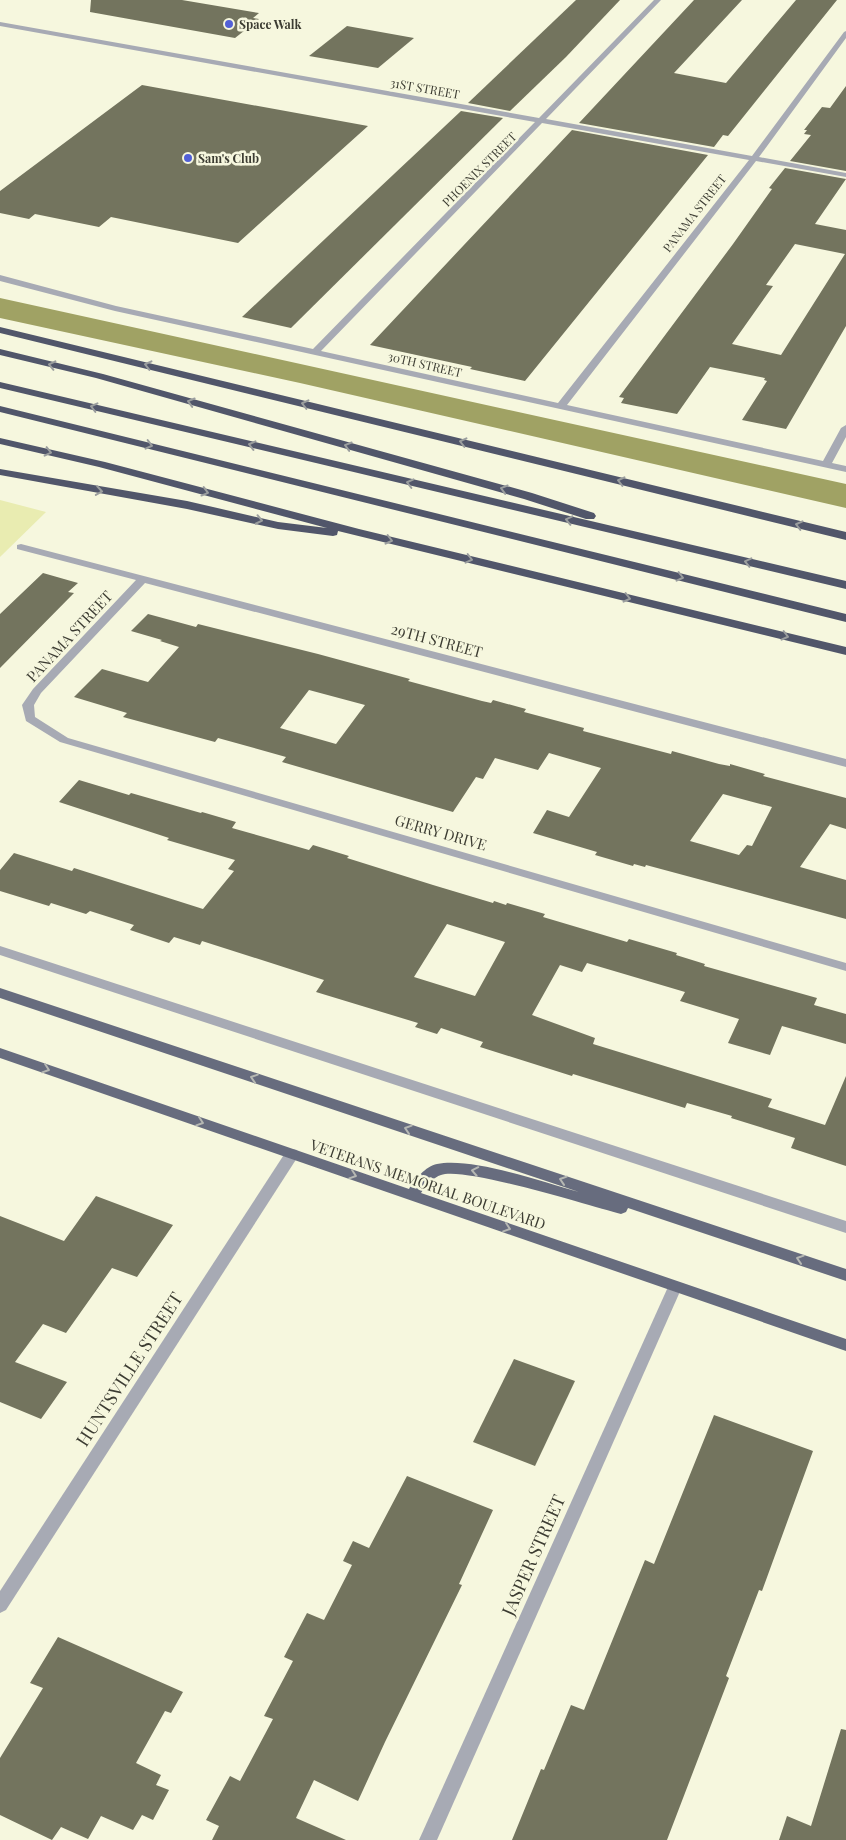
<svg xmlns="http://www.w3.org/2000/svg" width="846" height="1840" font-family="'Playfair Display',serif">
  <rect width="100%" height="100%" fill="#f6f7de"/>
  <!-- green -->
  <path fill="#e9ecb1" d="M0,500l46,12 -46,45z"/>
  <!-- water -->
  <path fill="#a0a264" d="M0,298l846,186v24l-546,-125 -300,-65z"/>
  <!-- building -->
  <g fill="#73745e" fill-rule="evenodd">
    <path d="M91,0h91l77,13 -6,5 6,1 -24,19 -145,-26z"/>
    <path d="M576,0h44l-54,57 -56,54 -42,-8z"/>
    <path d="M694,0h48l-68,73 52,10 70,-83h41l-109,136 -5,-1 -9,12 -135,-24z"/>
    <path d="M347,26l67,12 -36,30 -69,-12z"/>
    <path d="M142,85l226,41 -130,117 -127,-26 -12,10 -64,-13 -6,5 -29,-6v-22z"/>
    <path d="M846,86v85l-56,-10 21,-26 -7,-1 3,-4h-3l18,-23 8,1z"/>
    <path d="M461,111l42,7 -212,210 -49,-11z"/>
    <path d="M572,130l136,25 -183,226 -55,-12 2,-2 -102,-22z"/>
    <path d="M785,168l61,11 -31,45 31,6v96l-60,103 -44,-9 25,-39 -3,-1 1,-2 -55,-11 -33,47 -56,-11 3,-5 -5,-1 114,-153 39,-55 -3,-1zM795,244l50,10 -64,101 -49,-11 41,-58 -7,-1z"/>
    <path d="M43,573l35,10 -10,9 6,1 -74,75v-54z"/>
    <path d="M148,614l48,13 2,-3 120,30 92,25 -2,2 74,20 9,2 2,-3 33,9 -2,3 60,16 -1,3 88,23 1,-3 47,13 11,2v-2l35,10 -2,2 83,22v31l-16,-5 -30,43 46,13v39l-200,-54 -1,2 -11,-3 -1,2 -38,-11 2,-3 -64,-19 14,-23 22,7 32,-49 -52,-15 -11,17 -43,-12 -12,21 -7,-2 -23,35 -171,-50 4,-5 -68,-19 -3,4 -92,-25 4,-4 -53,-16 28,-28 46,13 31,-35 -19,-6 2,-1 -31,-9zM309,690l56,15 -29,39 -56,-16zM723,794l49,13 -20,39 -5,-1 -8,10 -49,-14z"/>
    <path d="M79,780l50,15 2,-2 70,20 1,-1 34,10 -4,6 77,22 4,-5 36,11 -2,2 86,27 60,18 1,-2 12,4 1,-2 38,11 -2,3 84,25 2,-3 48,14 -1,2 29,9 -1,2 113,32 -3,7 32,9v30l-64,-18 -12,29 -42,-12 11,-24 -59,-18 5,-9 -98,-29 -5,9 -22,-7 -28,50 63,23 -2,6 179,55 -4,8 57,18 21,-49v90l-55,-18 4,-10 -64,-20 1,-2 -45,-13 -2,5 -112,-34 -1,2 -92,-29 3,-5 -42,-14 -4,6 -22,-7 3,-4 -102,-31 8,-12 -122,-39 -2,4 -26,-8 -5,6 -39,-13 4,-5 -44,-14 -4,3 -35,-11 -2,3 -49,-15v-21l14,-17 58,18 2,-3 129,41 31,-38 -6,-2 7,-9 -68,-20 2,-2 -110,-36zM447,924l58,18 -30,54 -61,-19z"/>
    <path d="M96,1196l77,29 -36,52 -25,-9 -46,65 -23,-9 -28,38 52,20 -26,37 -41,-17v-186l64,25z"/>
    <path d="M514,1359l61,22 -40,85 -62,-24z"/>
    <path d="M714,1415l99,36 -51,140 -3,-1 -33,86 3,2 -62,162h-155l29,-71 3,1 27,-65 13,5 61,-150 9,4z"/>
    <path d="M407,1476l86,34 -34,74 3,1 -77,157 -27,59 -44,-21 -18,38 50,22h-134l7,-14 -13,-6 24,-44 10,5 33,-62 -9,-3 29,-55 -9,-4 23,-44 17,7 28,-55 -9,-4 10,-20 16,7z"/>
    <path d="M58,1637l125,55 -12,21 -6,-2 -29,52 25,12 -5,10 13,5 -16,30 -11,-5 -9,15 -32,-14 -13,23 -27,-12 -9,13 -52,-25v-57l43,-70 -13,-5z"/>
    <path d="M841,1729l5,1v110h-67l8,-24 24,10z"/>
  </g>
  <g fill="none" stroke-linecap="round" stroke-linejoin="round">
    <!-- minor -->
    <g fill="#a7aab4" fill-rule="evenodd">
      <path d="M654,0h7l-115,119 206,37 92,-124 2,-1v7l-87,119 87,16v4l-90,-16 -189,244 256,56 18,-33 5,-3v12l-14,26 14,3v6l-731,-161 -115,-30v-6l116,31 197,43 222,-227 -535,-96v-4l539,96zM542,123l207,37 -191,243 -237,-52z"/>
      <path d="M21,544l825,215v8l-701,-184 -104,110 -7,12 1,12 33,21 778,225v8l-786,-229 -34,-21 -4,-16 11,-16 103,-109 -119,-31v-4z"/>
      <path d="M0,946l846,275v12l-846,-278z"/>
      <path d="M292,1149l5,1 2,4 -2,4 -291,452 -6,3v-22l287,-441z"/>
      <path d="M675,1281l5,2 2,4 -245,553h-18l249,-553 2,-4z"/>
    </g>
    <!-- primary -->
    <path fill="#676c7e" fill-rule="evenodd" d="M0,988l846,281v12l-218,-73 -2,4 -5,2c-30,-8 -158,-48 -180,-39 -7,2 -16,12 -20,18l425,146v12l-846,-293v-10l409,141c5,-9 17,-23 28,-25 35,-7 106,18 142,28l-579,-194z"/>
    <!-- motorway -->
    <g fill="#51566a" fill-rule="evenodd">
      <path d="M0,327l846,205v8l-846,-207z"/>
      <path d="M0,349l103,25 429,119 62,20 2,3 -2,3h-8l-62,-20 -428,-121 -96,-23z"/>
      <path d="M0,382l846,199v8l-846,-201z"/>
      <path d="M0,406l846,208v8l-846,-210z"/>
      <path d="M0,438l105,24 254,67 487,118v8l-508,-124 -1,4 -4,1 -55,-7 -91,-20 -187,-34v-6l187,32 91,21 49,6 -228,-61 -99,-23z"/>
    </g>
  </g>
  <!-- one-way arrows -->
  <defs><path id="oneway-chevron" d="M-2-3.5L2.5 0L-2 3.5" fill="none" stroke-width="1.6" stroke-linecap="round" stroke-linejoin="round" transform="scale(1.25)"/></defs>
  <g stroke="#9b9e9e">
    <use href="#oneway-chevron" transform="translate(52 365) rotate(-167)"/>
    <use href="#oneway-chevron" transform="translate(148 365) rotate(-166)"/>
    <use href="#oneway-chevron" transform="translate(191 402) rotate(-164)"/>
    <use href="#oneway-chevron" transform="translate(305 404) rotate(-166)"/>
    <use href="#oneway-chevron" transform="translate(94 407) rotate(-166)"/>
    <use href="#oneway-chevron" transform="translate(463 442) rotate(-166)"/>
    <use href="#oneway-chevron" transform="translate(149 445) rotate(14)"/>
    <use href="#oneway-chevron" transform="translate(252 445) rotate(-166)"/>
    <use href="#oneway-chevron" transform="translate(348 446) rotate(-164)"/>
    <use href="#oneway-chevron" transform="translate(48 452) rotate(13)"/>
    <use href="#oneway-chevron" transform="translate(621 481) rotate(-166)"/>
    <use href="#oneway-chevron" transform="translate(410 483) rotate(-166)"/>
    <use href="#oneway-chevron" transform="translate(504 489) rotate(-164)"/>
    <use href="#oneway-chevron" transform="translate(99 491) rotate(9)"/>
    <use href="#oneway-chevron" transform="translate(205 492) rotate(15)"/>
    <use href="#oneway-chevron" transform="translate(259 520) rotate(12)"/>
    <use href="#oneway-chevron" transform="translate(569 520) rotate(-167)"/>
    <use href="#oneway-chevron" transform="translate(799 525) rotate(-166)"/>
    <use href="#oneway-chevron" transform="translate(389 540) rotate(14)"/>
    <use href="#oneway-chevron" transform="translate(469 559) rotate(14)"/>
    <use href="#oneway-chevron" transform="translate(748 562) rotate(-167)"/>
    <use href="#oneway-chevron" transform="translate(680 577) rotate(14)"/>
    <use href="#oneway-chevron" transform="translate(627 598) rotate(14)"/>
    <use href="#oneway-chevron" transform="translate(785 636) rotate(14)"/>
  </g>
  <g stroke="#b6b8b3">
    <use href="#oneway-chevron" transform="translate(46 1069) rotate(19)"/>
    <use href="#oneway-chevron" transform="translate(254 1078) rotate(-162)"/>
    <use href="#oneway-chevron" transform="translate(200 1122) rotate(19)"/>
    <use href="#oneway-chevron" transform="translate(408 1129) rotate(-162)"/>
    <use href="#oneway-chevron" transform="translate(475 1171) rotate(-169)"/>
    <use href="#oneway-chevron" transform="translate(353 1175) rotate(19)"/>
    <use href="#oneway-chevron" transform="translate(563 1180) rotate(-162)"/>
    <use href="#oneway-chevron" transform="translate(507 1228) rotate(19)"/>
    <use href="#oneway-chevron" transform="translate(800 1259) rotate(-162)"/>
  </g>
  <!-- markers -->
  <g fill="#5260d6" stroke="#f6f7de" stroke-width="2">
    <circle cx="229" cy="24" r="5"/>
    <circle cx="188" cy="158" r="5"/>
  </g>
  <g text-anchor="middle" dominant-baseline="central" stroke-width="5" stroke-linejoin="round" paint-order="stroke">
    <!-- far-poi labels -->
    <g font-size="12" font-weight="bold" fill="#3c3c32" stroke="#f6f7de" text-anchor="start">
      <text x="239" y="24">Space Walk</text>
      <text x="198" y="158">Sam's Club</text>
    </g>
    <!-- far-street labels -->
    <g font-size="12" fill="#3c3c32" stroke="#f6f7de">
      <text transform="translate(425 88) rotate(10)">31ST STREET</text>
      <text transform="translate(479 169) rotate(-45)">PHOENIX STREET</text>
      <text transform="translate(694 213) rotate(-52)">PANAMA STREET</text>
      <text transform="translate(425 364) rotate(13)">30TH STREET</text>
    </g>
    <!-- street labels -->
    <g font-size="15" fill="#3c3c32" stroke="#f6f7de">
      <text transform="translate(69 636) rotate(-47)">PANAMA STREET</text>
      <text transform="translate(437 640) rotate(15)">29TH STREET</text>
      <text transform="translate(441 832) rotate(16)">GERRY DRIVE</text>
      <text transform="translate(428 1184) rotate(19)">VETERANS MEMORIAL BOULEVARD</text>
    </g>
    <!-- near-street labels -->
    <g font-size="18" fill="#3c3c32" stroke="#f6f7de">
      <text transform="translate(129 1369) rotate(-57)">HUNTSVILLE STREET</text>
      <text transform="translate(533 1555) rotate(-66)">JASPER STREET</text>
    </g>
  </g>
</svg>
